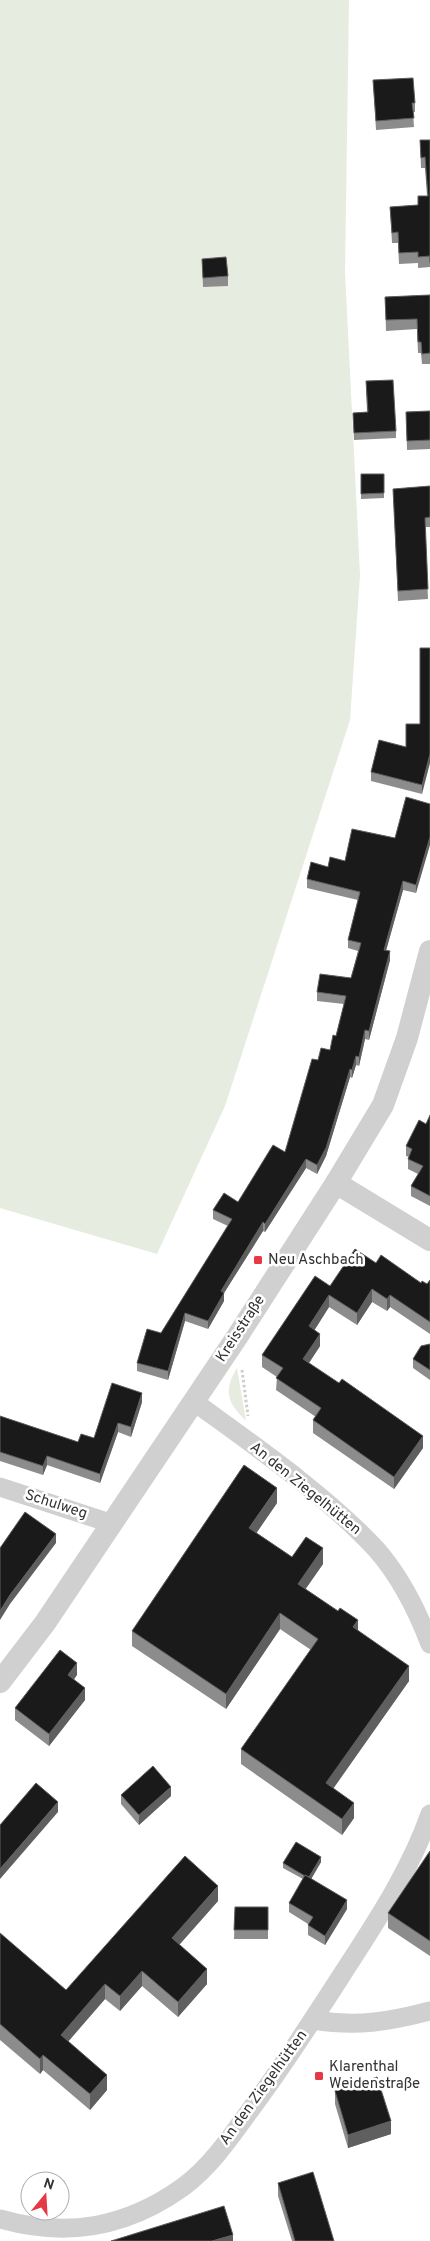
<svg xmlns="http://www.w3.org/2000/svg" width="430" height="2241" font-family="Overpass,sans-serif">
  <rect width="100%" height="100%" fill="#fff"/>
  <!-- green -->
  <g fill="#e6ecdf">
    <path d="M0,0h349l-4,272 15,303 -10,145 -125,386 -68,148 -157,-46z"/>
    <path d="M237,1368l9,53c-19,-19 -23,-30 -9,-53z"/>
  </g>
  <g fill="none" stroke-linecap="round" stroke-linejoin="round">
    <!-- path -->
    <path stroke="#cdcdcd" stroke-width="3" stroke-dasharray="2.5 2.5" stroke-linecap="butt" d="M242,1370l6,46"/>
    <!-- minor -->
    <g stroke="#d0d0d0" stroke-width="19">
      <path d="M193,1401c59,43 133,94 183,148 24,27 41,61 54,95"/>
      <path d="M0,1487l113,37"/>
      <path d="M313,2020c44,7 75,2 117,-9"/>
      <path d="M0,2219c66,19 126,9 183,-32 31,-23 53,-58 76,-89 30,-41 57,-83 84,-125 33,-51 67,-102 87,-159"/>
    </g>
    <!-- tertiary -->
    <g stroke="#d0d0d0" stroke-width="22">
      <path d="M336,1183l94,57"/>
      <path d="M0,1682l45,-59 192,-286 99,-154 47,-78 24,-67 23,-87"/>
    </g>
  </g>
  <!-- wall -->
  <g fill="#8c8c8c">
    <path d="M373,80l42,23v9h-2l1,15 -38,3z"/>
    <path d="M420,140h10v127l-12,1v-5l-19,1 -1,-21h-6l-2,-36 28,-2v-9h9l-2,-28h-4z"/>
    <path d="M202,259l26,17v10l-25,1z"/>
    <path d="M430,295v69h-8l-1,-11h-3l-1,-24 -31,2 -1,-34z"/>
    <path d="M366,388l30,43v7l-42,2 -1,-27 14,-1z"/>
    <path d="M430,411v38l-23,1 -1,-38z"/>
    <path d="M361,474h23v24l-23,1z"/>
    <path d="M430,486v41h-5l3,72 -30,2 -5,-112z"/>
    <path d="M430,648l-8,146 -51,-13v-9l35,-25 14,-23z"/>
    <path d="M430,804l-14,89 -13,-3 -17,60 4,10 -21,80 -4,-1 -6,27 -3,-1 -4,13 -2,-1 -24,79 -9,18 -11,-6 -41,64 -2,-1 -39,62v8l-16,28 -23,-8 -17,59 -31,-9v-8l24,-30 67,-107 -15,-7v-9l25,-8 47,-50 33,-92 12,-10 6,-14 8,-32 -27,-3v-9l34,-14 7,-27 -10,-3v-8l10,-40 -51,-12v-9l21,-12 17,-6 50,-23z"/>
    <path d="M430,1115v91l-19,-10v-10l7,-12 -10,-5v-10l1,-2 -3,-1v-10l20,-22z"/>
    <path d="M376,1263l45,20 6,1 3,-4v54l-40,-27 -3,4 -15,-9 -15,23 -28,-18 -15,23 6,16 -11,17 114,85 -29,41 -81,-56v-13l3,-3 -40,-27 1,-13 -15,-10v-12l68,-69z"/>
    <path d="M430,1344v36l-17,-12v-9z"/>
    <path d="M142,1402l-11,35 -13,-5 -18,51 -53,-18 -4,10 -43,-14v-45l78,26 16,-4z"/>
    <path d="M277,1503l-21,30 36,24 31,7 -18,25 53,41 51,51 -76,107 21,30 -12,17 -101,-71v-15l70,-99 -31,-21 -54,80 -94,-63v-15z"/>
    <path d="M77,1675l-3,4 11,21 -36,46 -34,-26v-12z"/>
    <path d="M121,1795l50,1 -32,29 -18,-21z"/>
    <path d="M430,1851v105l-42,-28v-15z"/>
    <path d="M321,1862l-10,16 36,31 -22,36 -17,-10v-11l-19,-12v-9l14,-24 -20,-11v-5z"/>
    <path d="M218,1901l-39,44 28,39 -29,33 -36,-31 -22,25 -15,-12 -37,42 39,49 -17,20 -47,-40 -3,4 -40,-34v-107l66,57z"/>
    <path d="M235,1907h33v32h-34z"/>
    <path d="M335,2091l56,43 -43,14 -13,-44z"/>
    <path d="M278,2183l56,58h-42l-14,-45z"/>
  </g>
  <!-- shaded-wall -->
  <g fill="#5f5f5f">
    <path d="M430,754v9l-8,31v-9z"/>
    <path d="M430,837v8l-14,48v-8z"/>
    <path d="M403,881v9l-19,68v-8z"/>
    <path d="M390,951v9l-21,80v-9z"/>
    <path d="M365,1030v9l-6,27v-9z"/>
    <path d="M356,1056v9l-4,13v-8z"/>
    <path d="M350,1069v8l-24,79 -9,18v-9z"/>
    <path d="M306,1159v9l-41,64v-8z"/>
    <path d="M263,1222v9l-39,62v8l-16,28v-8l13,-30z"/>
    <path d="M372,1289v13l-15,23v-12z"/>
    <path d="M329,1295v12l-20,32v-13z"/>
    <path d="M390,1295v12l-3,4v-12z"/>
    <path d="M185,1313v8l-17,59v-9z"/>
    <path d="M320,1334v12l-17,26v-13z"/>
    <path d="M142,1393v9l-11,35v-10z"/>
    <path d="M118,1423v9l-18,51v-9z"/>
    <path d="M423,1436v12l-29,41v-12z"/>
    <path d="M47,1456v9l-4,10v-9z"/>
    <path d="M277,1488v15l-28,41v-16z"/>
    <path d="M56,1534v9l-46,61 -10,16v-9l10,-16z"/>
    <path d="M323,1548v16l-25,36v-16z"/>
    <path d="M280,1613v16l-54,80v-15z"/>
    <path d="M358,1620v16l-5,-9z"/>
    <path d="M77,1663v12l-9,12v-12z"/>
    <path d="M409,1666v15l-83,118v-16z"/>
    <path d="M85,1688v12l-36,46v-12z"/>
    <path d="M171,1787v9l-32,29v-10z"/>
    <path d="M58,1802v10l-58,67v-10z"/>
    <path d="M354,1803v15l-12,17v-16z"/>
    <path d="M321,1857v5l-12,21v-5z"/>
    <path d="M218,1886v15l-46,52v-15z"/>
    <path d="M347,1900v9l-22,36v-9z"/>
    <path d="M207,1969v15l-29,33v-15z"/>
    <path d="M142,1971v15l-22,25v-15z"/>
    <path d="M105,1984v15l-44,51v-15z"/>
    <path d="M43,2055v15l-3,4v-15z"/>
    <path d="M107,2075v15l-17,20v-16z"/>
    <path d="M391,2121v13l-43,14v-13z"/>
    <path d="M233,2235v6h-21z"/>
  </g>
  <!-- building -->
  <g fill="#1a1a1a" stroke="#5f5f5f">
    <path d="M413,78l2,25h-3l2,15 -38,3 -3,-41z"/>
    <path d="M420,140h10v123v-7l-12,1v-5l-19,1 -1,-21 -6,1 -2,-26 28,-2v-9h10l-3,-39 -4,1z"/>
    <path d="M226,257l2,19 -25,2 -1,-19z"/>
    <path d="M430,295v58l-8,1 -1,-12h-3l-1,-23 -31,1 -1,-23z"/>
    <path d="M393,380l3,51 -42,2 -1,-20 15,-1 -2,-31z"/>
    <path d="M430,411v29l-23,1 -1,-29z"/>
    <path d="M361,474h23v19l-23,1z"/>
    <path d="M430,486v31l-5,1 3,71 -30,2 -5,-102z"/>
    <path d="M420,648h10v106l-8,31 -51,-13 8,-32 27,7v-23h14z"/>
    <path d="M406,797l24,7v33l-14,48 -13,-4 -19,69 6,1 -21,80 -4,-1 -6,27 -3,-1 -4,14 -2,-1 -24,79 -9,17 -11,-6 -41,65 -2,-2 -42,69 3,2 -16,28 -23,-8 -17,58 -31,-8 10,-34 14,4 71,-114 -19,-9 11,-17 14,9 35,-57 12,7 27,-93 6,1 3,-12 9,2 3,-15 3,1 10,-40 -29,-4 3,-18 31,4 10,-35 -13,-3 12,-48 -53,-13 4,-17 17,5 2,-10 15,4 7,-32 43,9z"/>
    <path d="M430,1115v81l-19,-10 12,-20 -15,-7 4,-10 -6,-3 13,-26 7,4z"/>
    <path d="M355,1249l21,14 5,-8 40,28 1,-2 5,3 3,-4v42l-40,-27 -3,4 -15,-10 -15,24 -28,-18 -20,31 11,8 -17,25 36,24 3,-4 81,57 -29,41 -81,-57 8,-12 -45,-30 7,-10 -21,-13 53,-79 15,10z"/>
    <path d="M430,1344v26l-17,-11 8,-13z"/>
    <path d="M112,1383l30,10 -11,34 -13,-4 -18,51 -53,-18 -4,10 -43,-14v-36l78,26 3,-8 13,4z"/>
    <path d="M244,1465l33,23 -28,40 43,29 14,-20 17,11 -25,36 40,27 2,-3 18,12 -5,7 56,39 -83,117 28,20 -12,16 -101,-70 77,-110 -38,-26 -54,81 -94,-63z"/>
    <path d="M25,1512l31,22 -46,61 -10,16v-63z"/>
    <path d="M60,1650l17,13 -9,12 17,13 -36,46 -34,-26z"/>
    <path d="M153,1766l18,21 -32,28 -18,-20z"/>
    <path d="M36,1783l22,19 -58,67v-44z"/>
    <path d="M296,1842l25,15 -12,20 -4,-2v1l-22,-13z"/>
    <path d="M430,1851v90l-42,-28z"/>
    <path d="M185,1856l33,30 -46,52 35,31 -29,33 -36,-31 -22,25 -15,-12 -44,51 46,40 -17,19 -47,-39 -3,4 -40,-35v-91l66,57z"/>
    <path d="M305,1875l42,25 -22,36 -17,-11 5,-8 -24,-14z"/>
    <path d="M235,1907h33v23h-34z"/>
    <path d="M377,2077l14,44 -43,14 -13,-44z"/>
    <path d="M313,2172l21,69h-39l-17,-58z"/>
    <path d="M224,2206l9,29 -21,6h-101z"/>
  </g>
  <!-- markers -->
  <g fill="#e63946" stroke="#fff" stroke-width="2">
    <rect x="253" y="1255" width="10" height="10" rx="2.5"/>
    <rect x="314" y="2071" width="10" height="10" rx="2.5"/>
  </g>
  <g text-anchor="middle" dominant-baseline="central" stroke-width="5" stroke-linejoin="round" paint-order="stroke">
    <!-- poi labels -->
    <g font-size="15" fill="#333" stroke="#fff" text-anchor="start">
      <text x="268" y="1260">Neu Aschbach</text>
      <text x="329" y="2067">Klarenthal<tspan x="329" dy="17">Weidenstraße</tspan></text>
    </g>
    <!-- street labels -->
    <g font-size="15" fill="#333" stroke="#fff">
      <text transform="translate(241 1329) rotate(-57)">Kreisstraße</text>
      <text transform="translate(305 1489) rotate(39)">An den Ziegelhütten</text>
      <text transform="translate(56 1505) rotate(18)">Schulweg</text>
      <text transform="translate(264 2088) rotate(-54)">An den Ziegelhütten</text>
    </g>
  </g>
  <!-- north arrow -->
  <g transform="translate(45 2196) rotate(18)"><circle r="24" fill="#ffffff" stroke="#adadad"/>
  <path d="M0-4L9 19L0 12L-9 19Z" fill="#e63946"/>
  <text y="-8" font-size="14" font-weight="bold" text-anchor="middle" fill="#333333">N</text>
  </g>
</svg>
